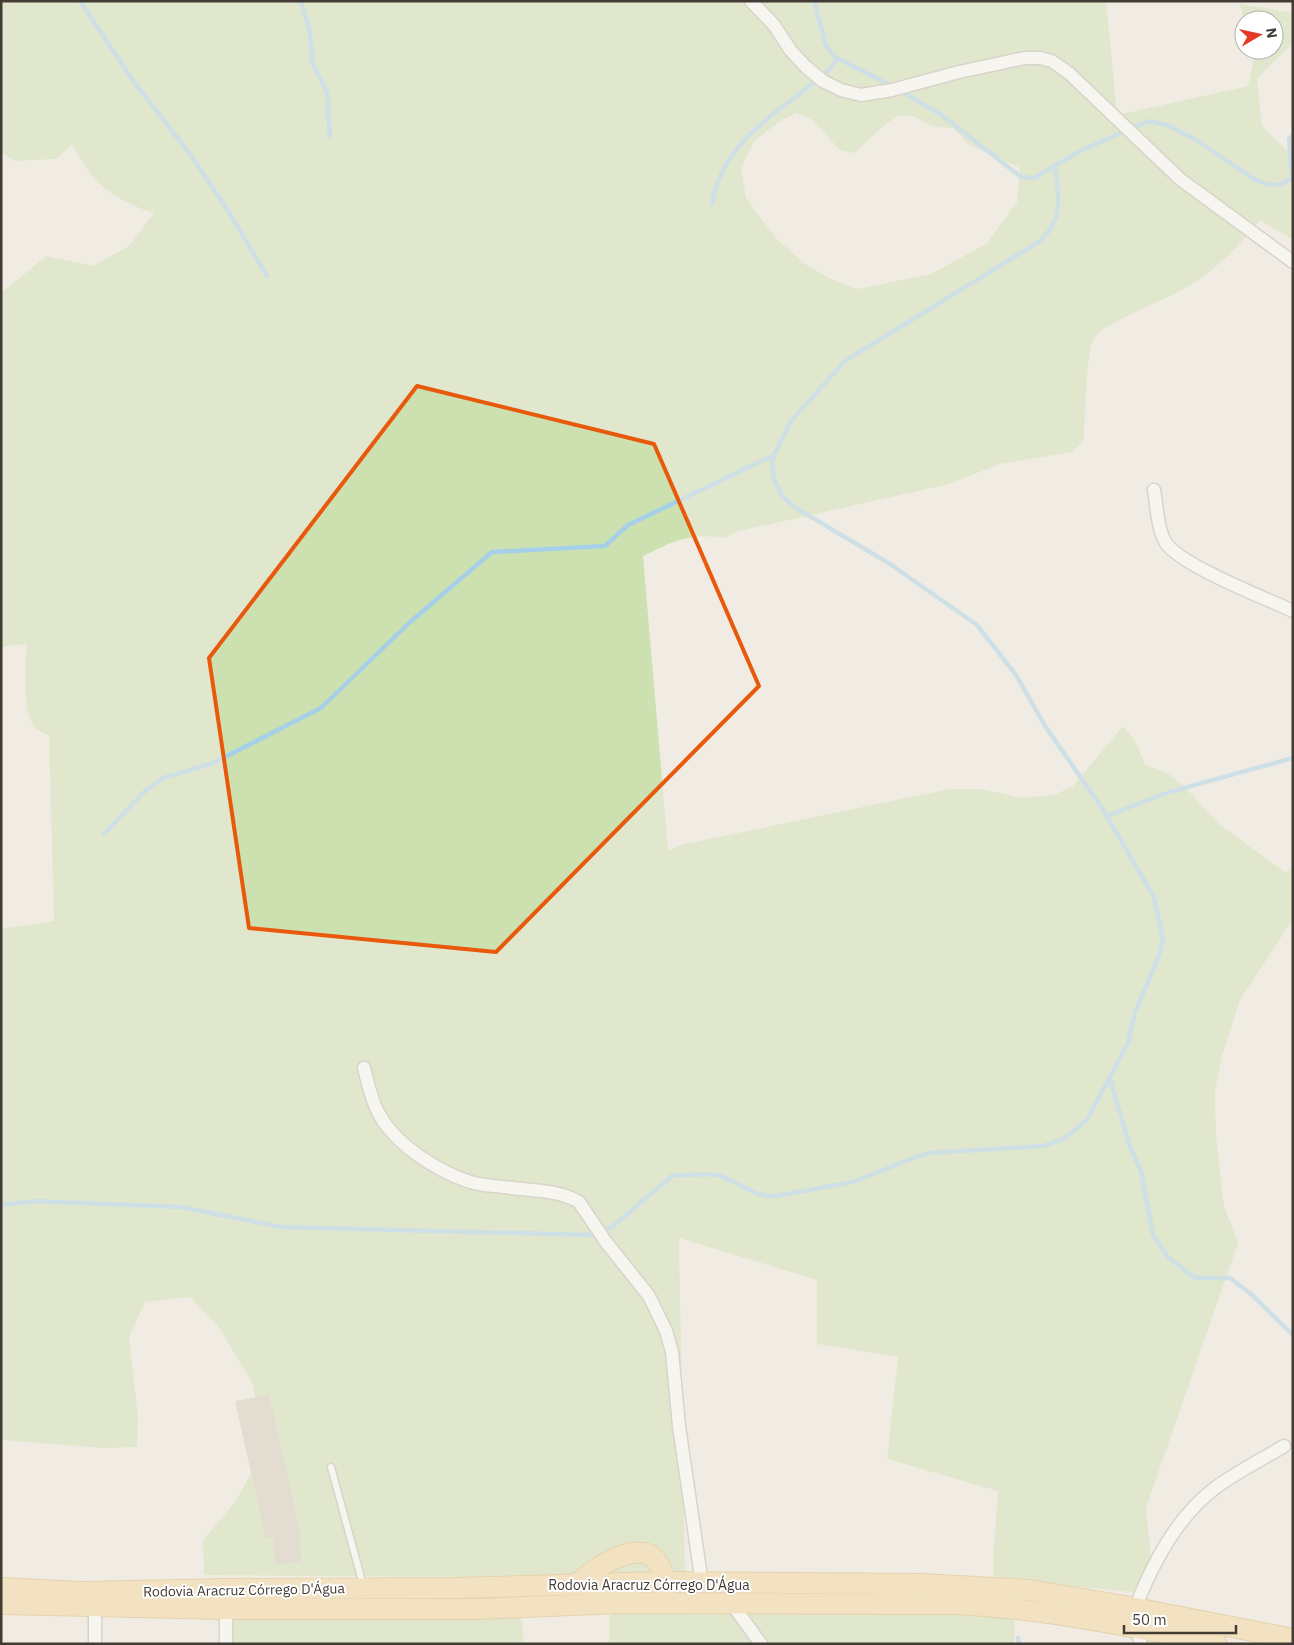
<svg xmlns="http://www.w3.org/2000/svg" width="1294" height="1645" font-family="'IBM Plex Sans',sans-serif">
  <rect width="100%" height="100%" fill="#f0ece4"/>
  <!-- green -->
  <g fill="#cde1b0" fill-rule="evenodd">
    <path d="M1,1h1105l11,114 131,-29 6,-29 -1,-7h21v-30h-30l-4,-16 53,9v30l-36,35 5,48 31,30v84l-33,-20c-22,27 -46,52 -76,69 -21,12 -79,33 -90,49 -8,12 -9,85 -10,103l-12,11 -72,12 -51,20 -214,48 -9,6c-37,-5 -51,2 -83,18l25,294 17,-6 264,-55h32l41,9 32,-3 19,-9 50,-60 13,16 9,23 21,7 19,15 34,37 67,49 7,-7v53l-53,81 -18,56 -7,35 1,45 8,70 14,37 -92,265 6,60 -8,25 -150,-14 -1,-20 5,-68 -111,-32 11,-102 -81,-13v-64l-138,-42 6,338 -92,2 -389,-3 -1,-35 33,-39 27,-50 -10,-67 -35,-58 -28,-29 -45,5 -16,35 9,79 -1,31 -33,1 -103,-8v-511l53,-8 -5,-186c-8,-2 -14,-6 -18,-14 -8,-17 -6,-59 -4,-77l-26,3v-358l4,1 41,-34 47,10 36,-20 25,-33c-40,-12 -64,-32 -82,-69l-16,15 -41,2 -14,-9zM797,113l15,7 29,31 14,2 28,-27 15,-10h15l18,10 22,2 15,16 52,24 -3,34 -31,42 -55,30 -74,15 -26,-10 -26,-15 -29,-26 -30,-40 -5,-30 14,-28 27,-20z"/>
    <path d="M229,1602l291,3 4,39h-294z"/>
    <path d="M610,1605l405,3 -1,36h-405z"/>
  </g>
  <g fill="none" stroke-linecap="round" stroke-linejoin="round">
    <!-- stream -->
    <g stroke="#a5d0e8" stroke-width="4.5">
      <path d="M80,1l54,81 56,72 35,52 42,70"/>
      <path d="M301,1l8,27 4,36 14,28 3,44"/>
      <path d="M814,1l12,45 9,11 57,29"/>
      <path d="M901,91l39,23 81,63 13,1 48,-28 67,-29 18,4 29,15 58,39 15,6 12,-1 11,-6 -3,-39 4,-4"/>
      <path d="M712,204c11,-67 71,-93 117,-134l9,-12"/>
      <path d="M1107,816l62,-24 124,-34"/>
      <path d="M104,834l40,-42 19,-14 50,-15 108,-55 88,-85 83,-71 113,-6 23,-21 146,-70"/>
      <path d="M1110,1079l20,68 11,24 12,64 15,22 27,21h35l21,16 42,41"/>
      <path d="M1,1205l33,-4 147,6 101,20 308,8 22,-8 61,-52c12,1 36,-2 44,0 21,6 37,23 59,21l77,-14 63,-25 13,-4 114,-7 21,-7 23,-19 41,-77 7,-31 24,-56 4,-16 -9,-43 -52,-89 -57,-82 -29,-51 -39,-50 -87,-61 -94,-56 -14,-12 -8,-18 -2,-14 2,-9 17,-34 54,-60 195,-120c25,-23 18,-45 15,-76"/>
      <path d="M1018,1638l1,6"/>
    </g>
  </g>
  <!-- building -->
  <path fill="#d1c7ba" d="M269,1395l31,137 1,30 -26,2 -1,-27 -8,2 -31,-138z"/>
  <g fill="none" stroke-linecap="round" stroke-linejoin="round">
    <!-- service casing -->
    <g stroke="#bdb6ab" stroke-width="9">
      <path id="service" d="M331,1467l32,118"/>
    </g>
    <!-- minor casing -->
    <g stroke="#bdb6ab" stroke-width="15">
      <g id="minor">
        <path d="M751,1l23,24 17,26 15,16 17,14 18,9 20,5 31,-5 67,-18 66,-14h15l12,3 18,13 110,105 113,83"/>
        <path d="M1154,490c3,16 3,39 12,53 14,22 99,55 127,68"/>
        <path d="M364,1068c4,15 7,31 14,44 16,32 59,59 92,70 13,4 29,4 42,6 21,3 48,2 67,14l27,40 43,54 17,35 6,21 7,74 23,158"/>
        <path d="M732,1604l29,40"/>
        <path d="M95,1607v37"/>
        <path d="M1135,1608c18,-45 41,-90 80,-120 22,-16 46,-28 69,-42"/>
        <path d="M1136,1626l5,18"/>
        <path d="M226,1644v-35"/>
      </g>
    </g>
    <!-- primary casing -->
    <g stroke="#d7b26b" stroke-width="22">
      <g id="primary">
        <path d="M577,1584c30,-27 89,-59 87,10"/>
        <path d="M1,1588l81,4 144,-3 231,-1 207,-6 257,2 109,6 95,16 168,33"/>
        <path d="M1,1604l225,5h251l142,-6 339,1c87,5 173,22 259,40"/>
      </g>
    </g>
    <!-- service -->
    <use href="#service" stroke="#fff" stroke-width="6"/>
    <!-- minor -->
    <use href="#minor" stroke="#fff" stroke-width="12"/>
    <!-- primary -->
    <use href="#primary" stroke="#f4d699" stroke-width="20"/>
  </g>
  <!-- marked area -->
  <path d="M0 0H1294V1645H0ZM417,386l237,58 105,242 -263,266 -247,-24 -40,-270z" fill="#f0ece4" fill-opacity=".55" fill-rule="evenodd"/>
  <path fill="none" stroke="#e8590c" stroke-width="4" stroke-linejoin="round" d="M417,386l237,58 105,242 -263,266 -247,-24 -40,-270z"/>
  <g text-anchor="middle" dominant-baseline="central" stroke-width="4" stroke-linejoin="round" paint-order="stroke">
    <!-- street labels -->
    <g font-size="14" fill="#423c34" stroke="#fff">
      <text x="649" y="1585">Rodovia Aracruz Córrego D'Água</text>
      <text transform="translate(244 1590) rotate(-1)">Rodovia Aracruz Córrego D'Água</text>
    </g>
  </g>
  <!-- border -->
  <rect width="1294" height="1645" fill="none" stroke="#423c34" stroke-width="5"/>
  <!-- north arrow -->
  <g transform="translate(1259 35) rotate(81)"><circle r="24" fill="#ffffff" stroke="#b3b1ae"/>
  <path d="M0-4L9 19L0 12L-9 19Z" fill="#e63925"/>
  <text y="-8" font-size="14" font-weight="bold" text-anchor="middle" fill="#423c34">N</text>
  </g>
  <!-- scale -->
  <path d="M1124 1625v8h112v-8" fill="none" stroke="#423c34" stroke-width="2.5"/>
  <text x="1132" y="1625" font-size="15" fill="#423c34" stroke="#ffffff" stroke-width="4" paint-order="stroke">50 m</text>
</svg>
